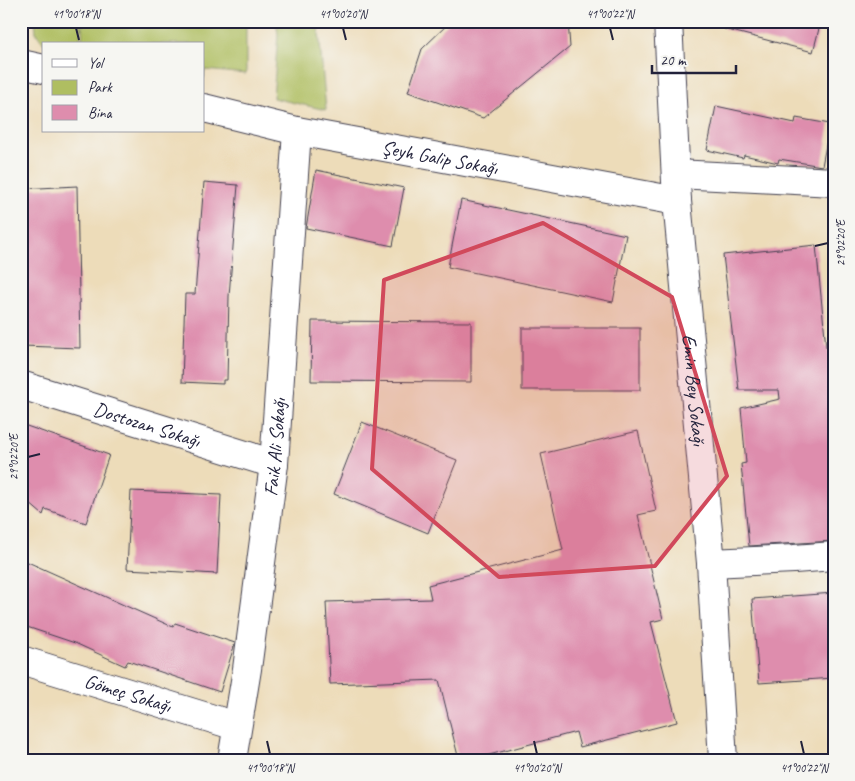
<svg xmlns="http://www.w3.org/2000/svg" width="855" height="781" font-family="Caveat,sans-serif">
  <rect width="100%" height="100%" fill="#f6f6f2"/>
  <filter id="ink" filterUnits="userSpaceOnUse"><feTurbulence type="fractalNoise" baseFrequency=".02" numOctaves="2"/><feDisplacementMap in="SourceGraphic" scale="10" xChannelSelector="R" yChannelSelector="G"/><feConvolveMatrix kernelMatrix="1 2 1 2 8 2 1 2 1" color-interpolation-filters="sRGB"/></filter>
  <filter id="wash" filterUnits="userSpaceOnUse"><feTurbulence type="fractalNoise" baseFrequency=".0096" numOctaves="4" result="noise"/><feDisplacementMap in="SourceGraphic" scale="20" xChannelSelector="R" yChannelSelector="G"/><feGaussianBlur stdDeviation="1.12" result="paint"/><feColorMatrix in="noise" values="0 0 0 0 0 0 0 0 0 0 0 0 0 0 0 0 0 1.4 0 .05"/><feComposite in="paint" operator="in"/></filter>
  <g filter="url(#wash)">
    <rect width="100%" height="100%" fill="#eddcb9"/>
    <!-- green -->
    <g fill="#afbe61" stroke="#68704e">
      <path d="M35,21h46l-1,23h-36l-8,-11z"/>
      <path d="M83,21h163v53l-41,-4 -1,8v-34h-122z"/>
      <path d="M276,21h42l8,89 -53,-12 5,-64z"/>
    </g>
    <g id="blocks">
      <!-- building -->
      <g fill="#de8dad">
        <path d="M451,21h117l2,26 -87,71 -75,-26 14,-43z"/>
        <path d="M725,21h96l-8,31 -89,-23z"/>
        <path d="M716,106l79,17 1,-5 34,6 -8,42 -43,-7 -1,4 -34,-8 -1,3 -36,-8z"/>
        <path d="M316,170l88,18 -11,58 -87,-18z"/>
        <path d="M204,182l34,3 -9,111 -2,84h-4v4l-41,-2 3,-88h10z"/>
        <path d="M77,186l3,162 -58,-2 -1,-157z"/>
        <path d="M461,200l165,35 -13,67 -165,-35z"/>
        <path d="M816,245l10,102h3l5,50v144l-85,5 -8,-82 5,-1 -5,-55 39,-9 -1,-9h-40l-16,-135z"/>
        <path d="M312,321l159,1v60l-160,-1z"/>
        <rect x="522" y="328" width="118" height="62"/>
        <path d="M362,422l95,38 -29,73 -94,-39z"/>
        <path d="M21,424l88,31 -23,68 -41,-14 -2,6 -22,-19z"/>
        <path d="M638,431l18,80 -18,4 25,104 -12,3 26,100 -97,25 -4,-15 -106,28h-11l-20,-80 -109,4 -4,-82 105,-3 -3,-14 135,-35 -22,-96z"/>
        <path d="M131,491l90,4 -4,79 -90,-5z"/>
        <path d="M21,559l152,68 2,-4 60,20 -15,49 -92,-31 -3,5 -50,-23 -54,-18z"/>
        <path d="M834,593v85l-75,5 -7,-84z"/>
      </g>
    </g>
  </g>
  <g filter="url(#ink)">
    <use href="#blocks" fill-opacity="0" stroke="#403e4e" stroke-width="1"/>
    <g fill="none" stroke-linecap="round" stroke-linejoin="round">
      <!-- street casing -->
      <g stroke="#403e4e" stroke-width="30">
        <g id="street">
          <path id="s1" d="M668,21l9,180 34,362 12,197"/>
          <path d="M21,64l23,5"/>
          <path id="s2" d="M204,108l93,23 380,70"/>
          <path d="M676,174l158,8"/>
          <path id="s3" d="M21,385l253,79"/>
          <path d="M711,563l83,-4 40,-3"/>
          <path id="s4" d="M21,660l215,66"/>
          <path id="s5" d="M232,760l15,-91 27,-205 23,-333"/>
        </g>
      </g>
      <!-- street -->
      <use href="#street" stroke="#fff" stroke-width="28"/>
    </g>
  </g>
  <!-- marked area -->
  <path fill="#d1495b" fill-opacity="0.2" stroke="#d1495b" stroke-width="4" stroke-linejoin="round" d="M543,223l129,74 55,179 -72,90 -156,11 -127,-108 12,-189z"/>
  <!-- ticks -->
  <path fill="none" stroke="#22223b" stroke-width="2" d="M76,28l3,12M343,28l3,12M610,28l3,12M815,246l13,-3M28,457l12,-3M267,741l3,13M534,741l3,13M801,741l3,13"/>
  <g text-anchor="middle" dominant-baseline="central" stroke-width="4.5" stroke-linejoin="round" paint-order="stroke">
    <!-- street labels -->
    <g font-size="20" fill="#22223b" stroke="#f6f6f2">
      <text stroke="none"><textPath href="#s2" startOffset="241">Şeyh Galip Sokağı</textPath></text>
      <text stroke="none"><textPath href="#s1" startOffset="370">Emin Bey Sokağı</textPath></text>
      <text stroke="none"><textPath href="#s3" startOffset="132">Dostozan Sokağı</textPath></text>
      <text stroke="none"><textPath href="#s5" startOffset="316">Faik Ali Sokağı</textPath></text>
      <text stroke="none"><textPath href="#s4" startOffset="112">Gömeç Sokağı</textPath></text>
    </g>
  </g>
  <!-- margin -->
  <rect width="855" height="781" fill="none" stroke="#f6f6f2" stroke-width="55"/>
  <!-- legend -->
  <rect x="42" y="42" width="162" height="90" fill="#f6f6f2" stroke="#a1a1a9"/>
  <rect x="52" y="59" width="25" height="8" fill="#ffffff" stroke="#a1a1a9"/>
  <text x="88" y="68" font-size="15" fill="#22223b">Yol</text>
  <rect x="52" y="80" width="25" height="15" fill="#afbe61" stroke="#a1a1a9"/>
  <text x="88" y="92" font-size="15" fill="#22223b">Park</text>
  <rect x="52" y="105" width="25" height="15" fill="#de8dad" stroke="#a1a1a9"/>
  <text x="88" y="118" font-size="15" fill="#22223b">Bina</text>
  <!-- scale -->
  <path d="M652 65v8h84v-8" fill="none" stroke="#22223b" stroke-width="2.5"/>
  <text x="660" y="65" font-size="15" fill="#22223b" stroke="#f6f6f2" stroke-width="4" paint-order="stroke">20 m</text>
  <rect x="28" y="28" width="800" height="726" fill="none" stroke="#22223b" stroke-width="2"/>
  <g font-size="12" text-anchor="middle" fill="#22223b">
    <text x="76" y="18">41°00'18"N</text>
    <text x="343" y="18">41°00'20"N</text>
    <text x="610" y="18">41°00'22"N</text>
    <text transform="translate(841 243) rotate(-90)" y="4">29°02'20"E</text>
    <text transform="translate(14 457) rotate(-90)" y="4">29°02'20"E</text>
    <text x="270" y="772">41°00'18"N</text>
    <text x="537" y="772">41°00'20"N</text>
    <text x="804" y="772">41°00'22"N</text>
  </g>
</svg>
